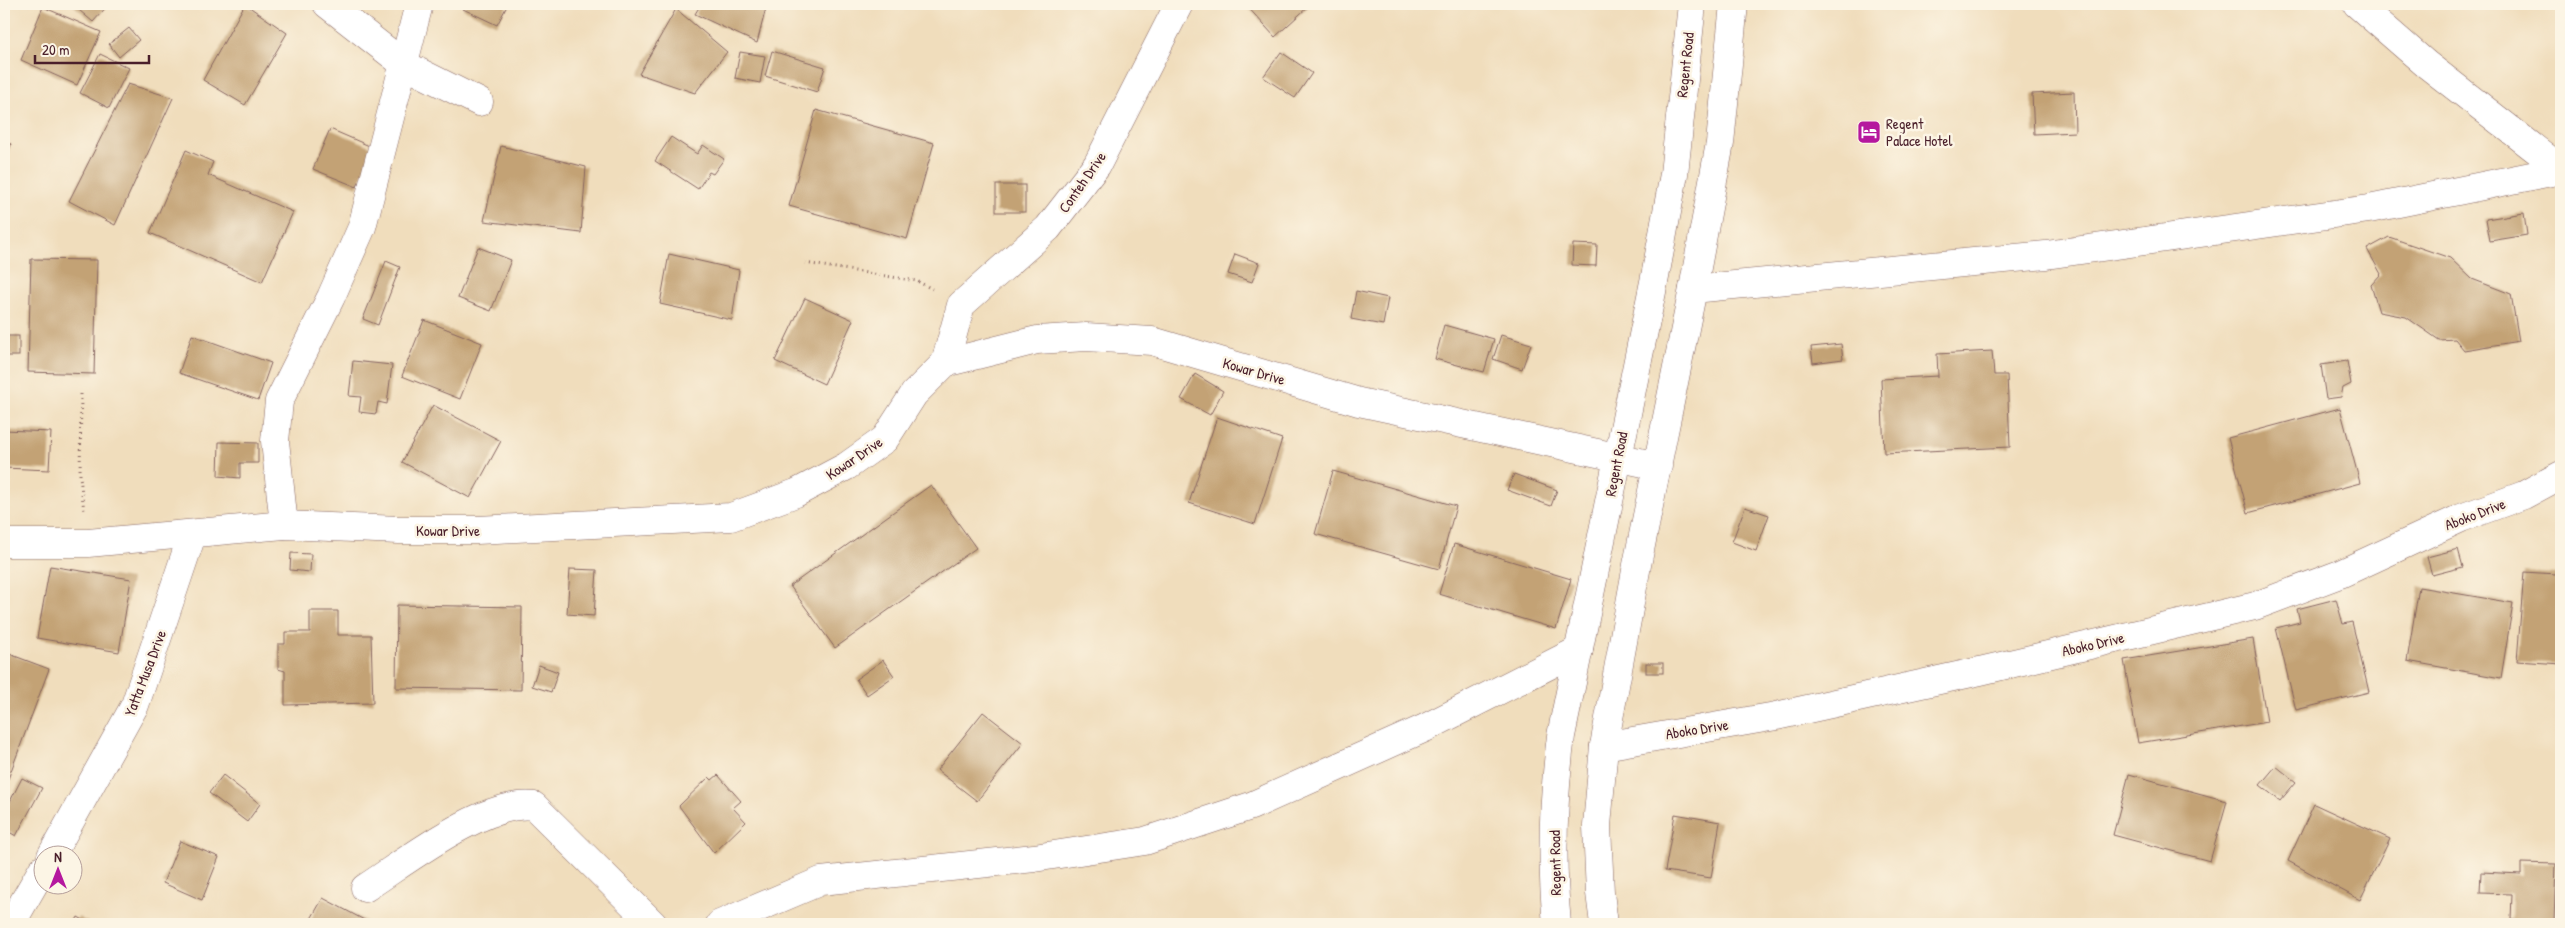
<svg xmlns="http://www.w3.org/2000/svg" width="2565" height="928" font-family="'Patrick Hand',sans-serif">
  <rect width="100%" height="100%" fill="#fcf5e5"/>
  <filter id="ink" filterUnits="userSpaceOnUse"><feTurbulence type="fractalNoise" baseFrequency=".02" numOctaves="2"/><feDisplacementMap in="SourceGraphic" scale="10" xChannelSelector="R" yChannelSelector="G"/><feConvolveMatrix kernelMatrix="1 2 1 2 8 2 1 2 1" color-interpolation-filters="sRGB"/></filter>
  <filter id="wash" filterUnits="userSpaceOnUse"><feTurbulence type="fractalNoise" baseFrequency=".0096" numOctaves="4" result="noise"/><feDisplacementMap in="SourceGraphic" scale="20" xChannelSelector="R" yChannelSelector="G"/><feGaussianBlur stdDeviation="1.12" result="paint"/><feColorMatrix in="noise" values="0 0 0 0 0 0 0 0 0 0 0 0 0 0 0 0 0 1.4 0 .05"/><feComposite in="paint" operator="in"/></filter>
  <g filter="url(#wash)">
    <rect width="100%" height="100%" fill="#f0ddbc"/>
    <g id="blocks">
      <!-- building -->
      <g fill="#c3a275">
        <path d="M72,4h37l-16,18z"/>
        <path d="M245,4l42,29 -42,72 -42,-25z"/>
        <path d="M466,4h42l-11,21 -34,-16z"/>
        <path d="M701,4h66l-10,39 -62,-29z"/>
        <path d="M1245,4h66l-36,33z"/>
        <path d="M43,7l58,25 -24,53 -56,-25z"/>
        <path d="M676,9l51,43 -32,41 -56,-19z"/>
        <path d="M129,28l10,12 -20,17 -10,-13z"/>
        <path d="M772,51l53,16 -8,25 -52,-16z"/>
        <path d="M740,52l25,4 -5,27 -25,-5z"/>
        <path d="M1281,52l31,21 -17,25 -32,-21z"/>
        <path d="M100,54l29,14 -20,40 -29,-15z"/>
        <path d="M128,84l45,14 -58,127 -46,-24z"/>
        <path d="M2074,92l1,40 -41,2 -2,-40z"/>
        <path d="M816,110l118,33 -27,96 -118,-33z"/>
        <path d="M330,129l44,19 -17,39 -44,-18z"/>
        <path d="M671,137l26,17 6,-9 21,14 -11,15 -4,-2 -11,17 -43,-28z"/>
        <path d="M4,142l7,2 -7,20z"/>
        <path d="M501,146l85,21 -5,66 -97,-12z"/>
        <path d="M186,150l27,12 -5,13 85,37 -31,70 -112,-49z"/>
        <rect x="996" y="185" width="29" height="27"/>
        <path d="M2524,213l3,22 -37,6 -4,-22z"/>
        <path d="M2389,237l61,21 22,21 39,15 8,47 -55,9 -9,-11 -16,1 -33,-23 -27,-5 -8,-27 10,-11 -14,-25z"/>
        <path d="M1573,244l24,1 -1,21 -24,-1z"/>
        <path d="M478,247l33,13 -20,51 -33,-13z"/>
        <path d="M669,254l70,16 -7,50 -72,-16z"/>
        <path d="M1235,254l24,9 -7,19 -24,-8z"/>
        <path d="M31,259l66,1 -3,114 -66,-2z"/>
        <path d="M386,261l14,6 -22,58 -15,-6z"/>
        <path d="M1356,291l32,7 -5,27 -32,-6z"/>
        <path d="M805,298l48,22 -29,64 -49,-23z"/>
        <path d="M424,320l58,23 -22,56 -58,-23z"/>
        <path d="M1444,325l50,14 -10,33 -49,-13z"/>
        <path d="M192,335l79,28 -13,37 -79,-27z"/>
        <path d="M1501,335l30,9 -9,25 -29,-10z"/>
        <rect x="4" y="336" width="15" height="20"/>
        <path d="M1841,344l2,15 -30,4 -2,-16z"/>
        <path d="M1992,351l2,24h13l3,72 -126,6 -3,-74 57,-3 -1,-22z"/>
        <path d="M353,361l39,4 -5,39 -9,-2 -2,12 -17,-2 2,-15 -12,-1z"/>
        <path d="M2347,361l4,23 -8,4 -2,9 -15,2 -5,-34z"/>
        <path d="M1195,374l28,17 -13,24 -29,-16z"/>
        <path d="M433,405l68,36 -31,57 -68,-36z"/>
        <path d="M2340,408l20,75 -112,30 -20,-75z"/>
        <path d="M1217,417l65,22 -27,85 -66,-21z"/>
        <path d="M4,430l47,2 -2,38 -45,-2z"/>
        <path d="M219,442l39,1v20h-18v15l-22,-2z"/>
        <path d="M1333,471l123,35 -17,63 -124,-35z"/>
        <path d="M1514,474l43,16 -6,16 -44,-16z"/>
        <path d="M931,485l45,63 -141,100 -45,-62z"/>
        <path d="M1745,507l24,8 -13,36 -24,-9z"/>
        <path d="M2560,527l1,137 -44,-3 7,-89 32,2z"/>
        <path d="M1454,544l117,35 -15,50 -117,-35z"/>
        <path d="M2458,549l5,18 -31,8 -5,-18z"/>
        <path d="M291,553l20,1 -1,18 -20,-2z"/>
        <path d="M50,566l81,13 -12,73 -82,-14z"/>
        <path d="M570,569l27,1 -3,46 -27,-2z"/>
        <path d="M2419,587l94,16 -12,75 -94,-17z"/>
        <path d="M2336,599l7,25 9,-2 17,70 -73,18 -20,-82 24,-6 -3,-13z"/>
        <path d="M397,605l125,2 -1,83 -125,-2z"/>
        <path d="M310,611h28v24h33l2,68 -88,2v-34l-7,-2v-25h7v-12h25z"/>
        <path d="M2253,639l14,83 -129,21 -14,-83z"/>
        <path d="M4,652l45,17 -41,110 -4,-1z"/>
        <path d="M883,660l11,16 -27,19 -11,-16z"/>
        <rect x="1646" y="663" width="17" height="10"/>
        <path d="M539,665l19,7 -7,20 -19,-6z"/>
        <path d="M983,712l40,31 -46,58 -40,-31z"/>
        <path d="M2276,766l20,16 -16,19 -20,-16z"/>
        <path d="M2129,774l98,27 -17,60 -97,-26z"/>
        <path d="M223,775l37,29 -13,18 -38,-29z"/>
        <path d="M718,775l23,26 -8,7 13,14 -32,31 -35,-47 30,-29 3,3z"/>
        <path d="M22,778l20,10 -26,48 -12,-7v-16z"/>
        <path d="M2314,804l76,35 -30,61 -72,-39z"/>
        <path d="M1675,814l45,8 -9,56 -46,-7z"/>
        <path d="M180,841l39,16 -17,43 -39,-17z"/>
        <path d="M2521,863l35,1 -2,58 -43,-2 1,-26 -32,-1 1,-21 40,2z"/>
        <path d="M323,898l45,24 -1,2h-59z"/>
        <path d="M78,917l13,7h-17z"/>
      </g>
    </g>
  </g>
  <g filter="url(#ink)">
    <use href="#blocks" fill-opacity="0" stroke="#84625e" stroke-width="1"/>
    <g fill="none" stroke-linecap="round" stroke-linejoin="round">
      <!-- street casing -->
      <g stroke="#84625e" stroke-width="29">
        <g id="street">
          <path d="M327,4l78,61 74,37"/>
          <path d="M2357,4l69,60 135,105"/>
          <path d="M1693,289l353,-34 323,-46 192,-39"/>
          <path d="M945,363l16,-58 87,-77 49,-63 82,-161"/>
          <path d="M284,525l-9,-84 4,-40 52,-104 31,-70 57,-223"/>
          <path d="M4,543h84l196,-18 115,5h78l254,-13 65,-24 51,-27 38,-27 29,-45 31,-31 92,-23 49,-3 66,4 207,61 299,64"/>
          <path d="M1604,746l172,-30 204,-45 275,-65 85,-32 121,-56 63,-23 37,-20"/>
          <path d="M51,856l84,-151 57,-170"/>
          <path d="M365,888c42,-27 119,-88 169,-82l119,118"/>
          <path d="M11,924l31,-54"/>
          <path d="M720,924l101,-43 213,-23 111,-17 106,-35 174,-78 154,-78"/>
        </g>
      </g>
      <!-- primary casing -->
      <g stroke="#84625e" stroke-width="29">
        <g id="primary">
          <path d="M1557,924c-6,-62 -4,-126 4,-188l94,-459 19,-103 18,-170"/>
          <path d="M1604,924l-4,-31 -3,-67 7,-80 33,-181 56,-276 27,-146 14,-139"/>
        </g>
      </g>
      <!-- path -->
      <g stroke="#84625e" stroke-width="3" stroke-dasharray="1 4" stroke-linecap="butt">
        <path d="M805,263l112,18 15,8"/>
        <path d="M81,394l-1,82 4,35"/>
      </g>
      <!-- street -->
      <use href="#street" stroke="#fff" stroke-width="28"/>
      <!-- primary -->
      <use href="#primary" stroke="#fff" stroke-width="28"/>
    </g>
  </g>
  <!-- icons -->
  <defs>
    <g id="hotel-square" transform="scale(1.25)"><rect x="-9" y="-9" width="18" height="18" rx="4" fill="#b5179e" stroke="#fcf5e5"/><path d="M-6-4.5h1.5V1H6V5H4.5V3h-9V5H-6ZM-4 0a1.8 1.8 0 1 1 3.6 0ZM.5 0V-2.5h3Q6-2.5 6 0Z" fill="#fff"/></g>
  </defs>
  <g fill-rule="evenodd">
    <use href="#hotel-square" x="1869" y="132"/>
  </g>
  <g text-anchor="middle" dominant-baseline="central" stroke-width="5" stroke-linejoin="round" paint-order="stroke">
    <!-- street labels -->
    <g font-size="15" fill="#4a1f2b" stroke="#fcf5e5">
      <text transform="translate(1685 65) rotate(-84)">Regent Road</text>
      <text transform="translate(1082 182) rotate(-55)">Conteh Drive</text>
      <text transform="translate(1254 371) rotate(16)">Kowar Drive</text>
      <text transform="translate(854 458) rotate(-34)">Kowar Drive</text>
      <text transform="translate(1616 464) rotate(-79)">Regent Road</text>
      <text transform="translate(2475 514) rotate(-21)">Aboko Drive</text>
      <text x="448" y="530">Kowar Drive</text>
      <text transform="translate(2093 644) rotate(-13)">Aboko Drive</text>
      <text transform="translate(145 673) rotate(-69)">Yatta Musa Drive</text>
      <text transform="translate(1697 729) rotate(-9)">Aboko Drive</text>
      <text transform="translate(1555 863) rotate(-91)">Regent Road</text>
    </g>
    <!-- poi labels -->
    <g font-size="15" fill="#4a1f2b" stroke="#fcf5e5" text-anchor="start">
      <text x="1886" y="123">Regent<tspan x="1886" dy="17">Palace Hotel</tspan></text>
    </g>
  </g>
  <!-- margin -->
  <rect width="2565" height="928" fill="none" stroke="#fcf5e5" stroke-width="20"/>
  <!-- north arrow -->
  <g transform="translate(58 870)"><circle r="24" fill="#fcf5e5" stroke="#b59f9b"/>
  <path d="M0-4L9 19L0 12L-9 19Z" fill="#b5179e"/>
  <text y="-8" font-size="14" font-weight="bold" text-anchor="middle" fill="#4a1f2b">N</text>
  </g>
  <!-- scale -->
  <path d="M35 55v8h114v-8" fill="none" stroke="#4a1f2b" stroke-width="2.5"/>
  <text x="42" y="55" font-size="15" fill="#4a1f2b" stroke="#fcf5e5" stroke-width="4" paint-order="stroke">20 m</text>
</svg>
